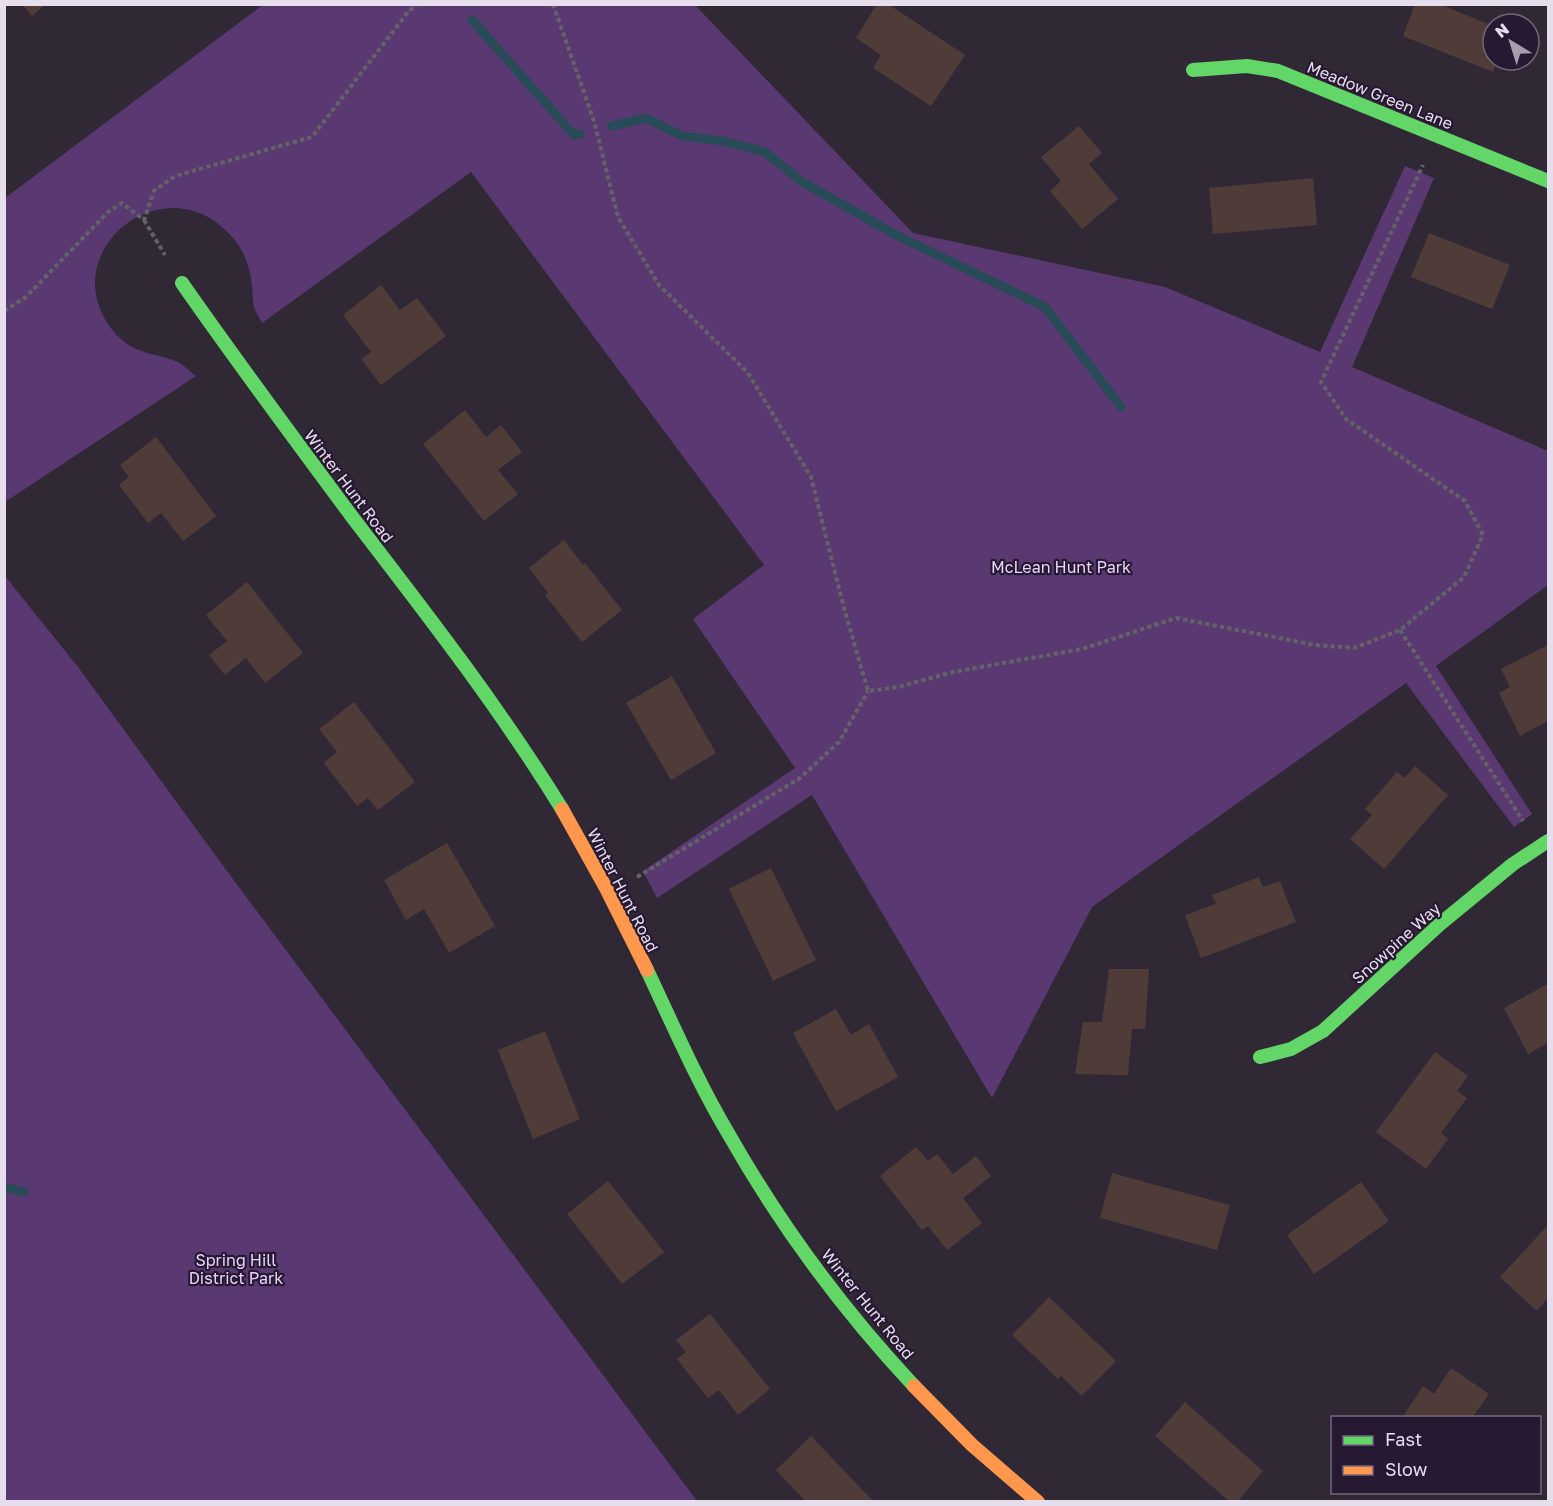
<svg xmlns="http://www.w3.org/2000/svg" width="1553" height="1506" font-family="'Golos Text',sans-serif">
  <rect width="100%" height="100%" fill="#302935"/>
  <!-- green -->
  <g fill="#5a3872">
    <path d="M264,4l431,1 218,228 252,54 155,65 85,-186 29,12 -82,189 196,84v134l-112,81 96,148 -18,13 -108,-144 -314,224 -100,191 -180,-303 -155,103 -14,-27 152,-103 -102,-149 71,-54 -293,-393 -209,151c-3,-5 -6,-11 -8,-16 -2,-9 -1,-19 -3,-28 -2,-14 -8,-30 -18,-41 -66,-79 -183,14 -120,93 20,24 40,21 65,31 6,3 12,10 18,14l-191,126v-304z"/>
    <path d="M4,575l74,92 146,200 473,634h-692z"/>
  </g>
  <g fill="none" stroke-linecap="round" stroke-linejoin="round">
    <!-- stream -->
    <g stroke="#274c57" stroke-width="9">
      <path d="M472,20l102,115 6,-1"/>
      <path d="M612,126l34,-8 36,18 41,5 42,11 36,29 95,54 149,72 76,100"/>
      <path d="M4,1187l20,5"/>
    </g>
  </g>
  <!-- building -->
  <g fill="#4f3c39">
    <path d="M22,4h24l-14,12z"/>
    <path d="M877,4h11l77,51 -34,51 -58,-38 8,-13 -25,-17z"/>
    <path d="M1415,4h24l54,22v34h5l-5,12 -90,-36z"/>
    <path d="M1079,126l23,27 -13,11 29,35 -36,30 -32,-38 11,-10 -20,-24z"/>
    <path d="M1313,178l4,47 -104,9 -4,-46z"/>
    <path d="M1429,233l81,32 -18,44 -81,-32z"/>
    <path d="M381,285l19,25 17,-12 29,38 -65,49 -20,-26 10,-7 -28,-37z"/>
    <path d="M465,410l21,27 15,-12 21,27 -24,18 20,24 -34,27 -61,-77z"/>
    <path d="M156,437l60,79 -33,25 -22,-28 -13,10 -29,-38 10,-8 -9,-12z"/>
    <path d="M564,540l19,25 2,-2 37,47 -40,32 -37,-47 3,-2 -19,-25z"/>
    <path d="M247,582l56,71 -38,30 -19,-25 -21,17 -16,-20 18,-14 -21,-26z"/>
    <path d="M1548,645v76l-28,15 -21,-43 11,-6 -9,-18z"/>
    <path d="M672,676l44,77 -45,27 -45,-77z"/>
    <path d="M354,702l61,80 -37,28 -10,-12 -11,8 -33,-43 13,-11 -18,-23z"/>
    <path d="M1415,766l33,29 -64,74 -34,-30 22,-24 -7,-6 32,-37 8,6z"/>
    <path d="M447,843l48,83 -46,27 -25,-44 -18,11 -22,-40z"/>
    <path d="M771,868l45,92 -43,21 -44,-92z"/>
    <path d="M1259,877l4,10 17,-6 16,41 -95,36 -16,-43 31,-11 -4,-9z"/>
    <path d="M1109,969h40l-4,60h-13l-4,46 -53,-1 8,-52h19z"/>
    <path d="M1548,984v59l-20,11 -24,-46z"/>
    <path d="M836,1009l15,26 18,-11 29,53 -62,34 -43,-78z"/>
    <path d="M545,1031l35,88 -47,20 -35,-89z"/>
    <path d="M1435,1052l33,24 -11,15 10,7 -26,35 7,6 -22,30 -50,-37z"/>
    <path d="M916,1147l12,14 9,-7 16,20 23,-18 15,20 -28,22 19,25 -35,27 -19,-24 -6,4 -42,-54z"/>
    <path d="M1112,1173l118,32 -13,45 -117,-32z"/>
    <path d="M608,1181l56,71 -42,32 -55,-70z"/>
    <path d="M1361,1182l28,39 -75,53 -27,-39z"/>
    <path d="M1548,1225v73l-11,13 -37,-34z"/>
    <path d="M1049,1297l67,64 -34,35 -21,-20 -3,3 -46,-44z"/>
    <path d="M710,1314l60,75 -32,26 -19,-25 -11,8 -31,-39 9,-7 -10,-12z"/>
    <path d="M1451,1368l38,26 -17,24h-70l21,-32 11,8z"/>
    <path d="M1185,1402l78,69 -26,31h-7l-75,-66z"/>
    <path d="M811,1436l63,66h-68l-30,-32z"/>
  </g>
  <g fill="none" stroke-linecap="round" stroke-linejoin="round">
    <!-- path -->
    <g stroke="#636268" stroke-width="4" stroke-dasharray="4.5 3" stroke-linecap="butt">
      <path d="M553,4l41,117 24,96 41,68 89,88 63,104 33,131 24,83 30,-4 55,-15 129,-23 94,-31 139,27 39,3 46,-18 64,-53 19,-42 -18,-34 -119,-82 -25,-37 102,-217"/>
      <path d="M144,220l21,35"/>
      <path d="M4,311l22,-14 82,-85 14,-9 22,17 10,-29 21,-15 137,-39 96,-125 9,-8"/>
      <path d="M1400,630l123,191"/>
      <path d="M637,877l163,-99 39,-36 29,-51"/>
    </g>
    <!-- fast -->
    <g stroke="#63d668" stroke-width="14">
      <path d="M1193,70l54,-4 31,5 270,110"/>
      <path d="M182,283c55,79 113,157 171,235 73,95 146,189 209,291"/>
      <path d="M647,970c26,55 50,111 81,163 51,90 115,177 186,253"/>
      <path d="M1260,1057l31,-8 32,-18 117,-107 73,-60 35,-23"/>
    </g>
    <!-- slow -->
    <g stroke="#ff974d" stroke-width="14">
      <path d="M562,809l44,79 41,82"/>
      <path d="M914,1386l58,59 66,57"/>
    </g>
  </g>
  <g text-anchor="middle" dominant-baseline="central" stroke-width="4.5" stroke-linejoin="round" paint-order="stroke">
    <!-- street labels -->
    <g font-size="16" fill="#e6dded" stroke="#271931">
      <text transform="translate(1380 95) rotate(22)">Meadow Green Lane</text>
      <text transform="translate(349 486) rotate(53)">Winter Hunt Road</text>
      <text transform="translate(623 890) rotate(63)">Winter Hunt Road</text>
      <text transform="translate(1396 943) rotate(-42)">Snowpine Way</text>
      <text transform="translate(868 1304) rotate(51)">Winter Hunt Road</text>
    </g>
    <!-- park labels -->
    <g font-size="16" fill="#ead3fc" stroke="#271931">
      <text x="1061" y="567">McLean Hunt Park</text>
      <text x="236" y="1260">Spring Hill<tspan x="236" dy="18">District Park</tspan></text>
    </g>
  </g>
  <!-- border -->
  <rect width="1553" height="1506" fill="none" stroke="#e6dded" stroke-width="12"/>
  <!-- legend -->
  <rect x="1331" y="1416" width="210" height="78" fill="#271931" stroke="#73677c" stroke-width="1.5"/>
  <rect x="1343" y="1436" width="30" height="9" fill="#63d668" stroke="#73677c" stroke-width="1.5"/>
  <text x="1385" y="1446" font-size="18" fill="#e6dded">Fast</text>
  <rect x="1343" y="1466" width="30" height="9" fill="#ff974d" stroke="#73677c" stroke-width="1.5"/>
  <text x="1385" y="1476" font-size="18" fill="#e6dded">Slow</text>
  <!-- north arrow -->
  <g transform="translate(1511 42) rotate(322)"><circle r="28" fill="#271931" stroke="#73677c" stroke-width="1.5"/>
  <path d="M0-4.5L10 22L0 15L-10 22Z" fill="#a69ead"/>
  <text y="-9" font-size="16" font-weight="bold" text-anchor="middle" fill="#e6dded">N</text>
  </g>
</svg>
